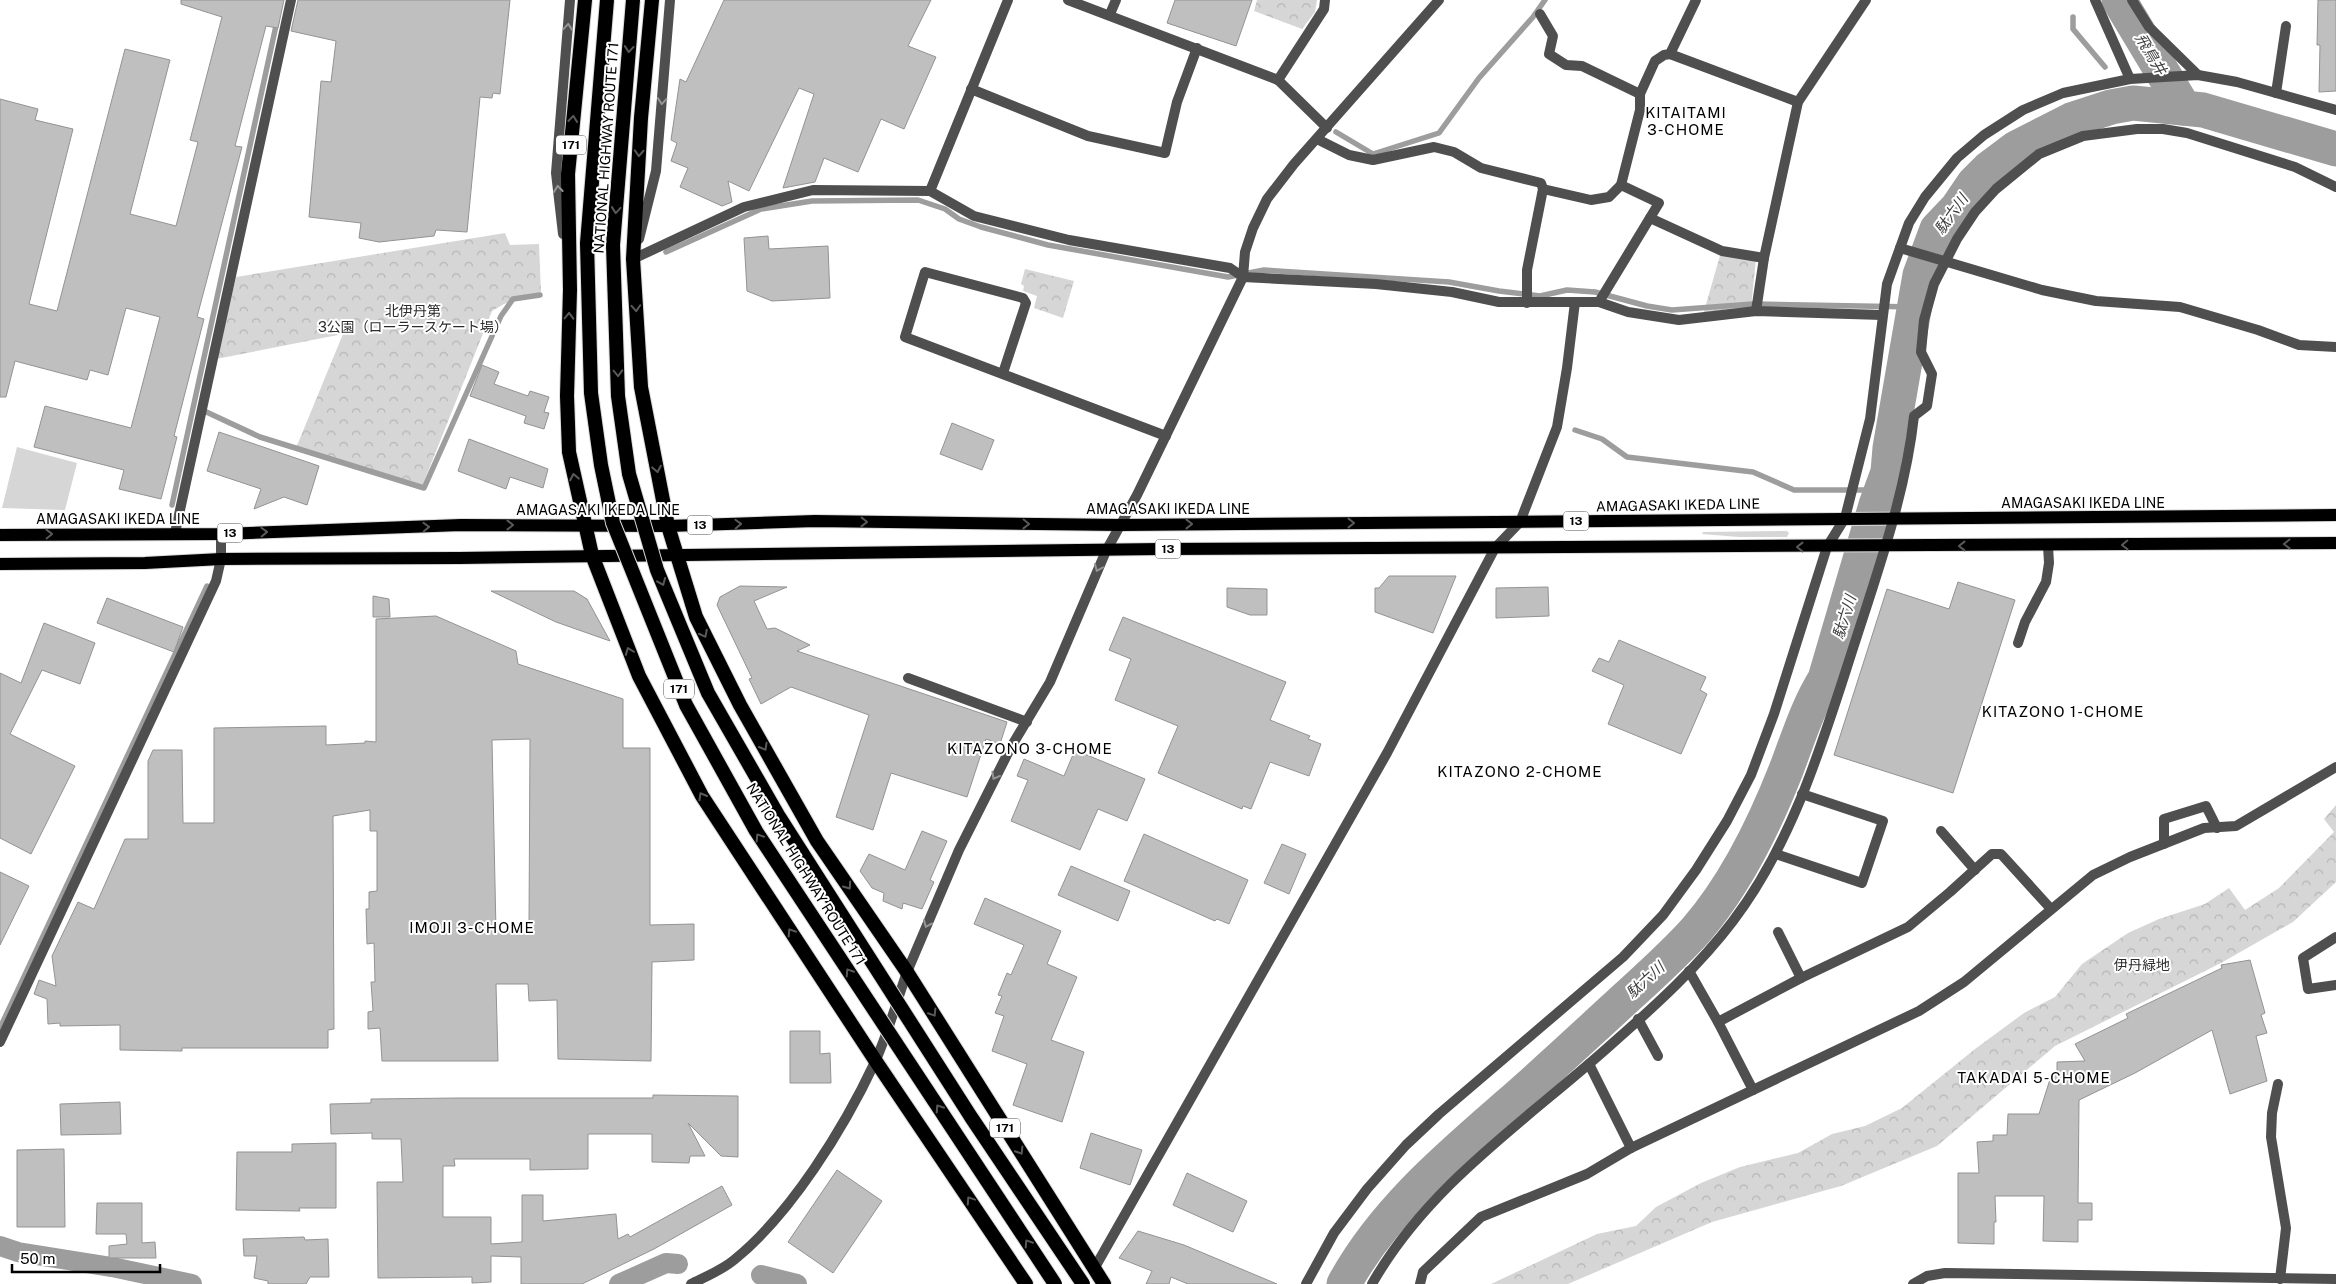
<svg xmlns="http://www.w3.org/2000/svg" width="2336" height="1284" font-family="'Public Sans','Noto Sans JP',sans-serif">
  <defs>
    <pattern id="park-crowns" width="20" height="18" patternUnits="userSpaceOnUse" patternTransform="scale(1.25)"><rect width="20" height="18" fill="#d6d6d6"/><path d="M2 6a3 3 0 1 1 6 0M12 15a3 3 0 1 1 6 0" fill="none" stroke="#b6b6b6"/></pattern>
  </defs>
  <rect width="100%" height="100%" fill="#fff"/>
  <!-- green -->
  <g fill="#d6d6d6">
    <path d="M17,447l60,16 -12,47 -63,-2z"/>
    <path d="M1787,531l2,2 -2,4h-48l-37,-3 1,-2z"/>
  </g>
  <!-- park -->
  <g fill="url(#park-crowns)">
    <path d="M1257,0h60l-2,12 -13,17 -48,-18z"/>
    <path d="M505,233l5,12 29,-1 2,48 -37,12 -12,7 -71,178 -125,-41 47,-114 -127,25 20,-82z"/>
    <path d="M1721,252l35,7 -5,49 -48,7z"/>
    <path d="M1025,269l49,12 -11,37 -29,-10 3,-12 -14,-5 1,-5 -3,-2z"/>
    <path d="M2336,805v77l-43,40 -72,41 -166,83 -118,100 -96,40 -129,36 -144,62h-77l106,-50 39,-8 20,-19 45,-24 39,-16 58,-14 34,-19 33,-8 37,-18 73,-59 49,-36 31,-16 27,-33 46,-31 31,-14 46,-15 24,-16 16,22 34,-22 55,-56 -10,-13z"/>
  </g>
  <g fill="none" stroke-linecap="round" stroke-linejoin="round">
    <!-- stream -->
    <g stroke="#9d9d9d" stroke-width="5.5">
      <path d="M2073,17v12l32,38"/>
      <path d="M1336,132l37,22 66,-21 40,-55 54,-61 12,-17"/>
      <path d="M666,252l95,-43 51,-8 106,-1 27,9 14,10 22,8 67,18 180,32 36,-7 185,12 50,9 41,5 27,-6 28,2 52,14 25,4 81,-6 162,3"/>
      <path d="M200,409l60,28 164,51 77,-172 12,-17 27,-4"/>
      <path d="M1575,430l27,9 25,18 126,15 41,18h88"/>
      <path d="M172,505l105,-484"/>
      <path d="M0,1028l207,-442"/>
    </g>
    <!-- canal -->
    <g stroke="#9d9d9d" stroke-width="20">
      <path d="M0,1246l18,6 94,15 80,17"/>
      <path d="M761,1275l36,9"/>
      <path d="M619,1284l47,-21 12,1"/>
    </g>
    <!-- river -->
    <g stroke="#9d9d9d" stroke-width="35">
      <path d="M2119,0l65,108"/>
      <path d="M1344,1284c39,-72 103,-126 164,-179 37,-32 72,-65 108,-98 27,-25 55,-49 80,-77 40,-46 68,-104 90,-160 12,-31 21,-62 39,-91l51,-174 12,-33 2,-24 30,-173 17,-46 20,-21 17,-25 14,-14 28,-21 55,-28 40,-13 22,-4 70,7 133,39"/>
    </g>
  </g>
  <!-- building -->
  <g fill="#bfbfbf" stroke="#939393" fill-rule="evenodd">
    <path d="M181,0h103l-6,28 -12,-2 -31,120 7,1 -45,170 7,2 -30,117 3,1 -16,62 -42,-10 5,-19 -90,-23 11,-41 86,22 29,-111 -34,-9 -18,67 -18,-5 -3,10 -72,-19 -9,36h-6v-298l38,10 -3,11 38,9 -44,175 28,7 68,-262 45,11 -40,154 46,12 22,-84 -8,-2 32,-123 -41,-13z"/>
    <path d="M298,0h212l-10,94 -7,-1 -1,5 -12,-1 -13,135 -31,-2 -2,6 -55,6 -20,-4 2,-15 -52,-6 12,-136 10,1 5,-41 -45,-10z"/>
    <path d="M724,0h207l-23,46 28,11 -32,72 -23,-10 -23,53 -34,-14 -9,24 -32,6 31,-94 -15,-6 -50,103 -21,-10 4,21 -10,4 -42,-19 8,-19 -17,-7 6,-18 -6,-3 9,-61 6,3z"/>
    <path d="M1175,0h77l-16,46 -69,-23z"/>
    <path d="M2318,0h18v91l-17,1 1,-47h-3z"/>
    <path d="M768,236l1,13 59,-3 2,52 -58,3 -25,-10 -3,-53z"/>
    <path d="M482,365l17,7 -5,12 34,12 2,-5 19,6 -5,15 5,1 -5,16 -20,-6 2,-7 -56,-20z"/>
    <path d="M952,423l42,17 -12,30 -42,-16z"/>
    <path d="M219,432l100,34 -12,39 -23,-8 -30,12 7,-20 -54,-18z"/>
    <path d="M469,439l79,30 -5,19 -33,-11 -4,12 -48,-18z"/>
    <path d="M1389,576h67l-23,57 -58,-21v-24h4z"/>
    <path d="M1958,582l57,18 -62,193 -119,-38 53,-166 62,20z"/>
    <path d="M740,586l47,1 -33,14 13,28 8,-1 35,17 -13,6 210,71 -7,22 -14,-5 -19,58 -76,-24 -18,57 -37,-13 33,-102 -78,-28 -30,17 -12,-25 3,-1 -35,-73 3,-8z"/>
    <path d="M1548,587l1,29 -53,2v-30z"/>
    <path d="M1227,588l40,1v26h-17l-23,-8z"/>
    <path d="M491,591h83l13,8 23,42 -54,-19z"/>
    <path d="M373,596l16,3 1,18h-17z"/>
    <path d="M107,598l76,29 -9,25 -77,-29z"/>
    <path d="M436,616l80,35 2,13 105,35v49h27v177l44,-1v36l-42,2 -1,99 -93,-2 -1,-59 -28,1 -1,-17h-32l2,77h-116l-2,-33 -12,1v-17l5,-1 -2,-29h4l-1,-39 -7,1 -1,-35h3v-17l8,-1v-60h-7v-21l-37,6 1,213 -6,1v18h-146v3l-62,-1v-25l-60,1v-3l-12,1 -1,-25 -13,-5 5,-14 17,6 -4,-30 26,-54 16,7 31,-70h23v-78l5,-11h29l1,73h31v-95l112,-2v19l39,-2v-2l11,1v-123zM530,739l-1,186 -33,7 -4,-192z"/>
    <path d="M1123,617l163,65 -16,38 40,16 -2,3 13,5 -12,32 -39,-14 -19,47 -8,-3 -1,3 -84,-36 20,-47 -63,-26 16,-41 -22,-9z"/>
    <path d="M44,623l51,20 -15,41 -38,-14 -32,64 65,32 -44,88 -31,-16v-165l21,10z"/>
    <path d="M1619,640l87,37 -6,13 7,4 -26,60 -73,-30 16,-39 -32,-14 7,-13 10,4z"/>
    <path d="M1075,750l70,29 -18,42 -29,-12 -18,41 -69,-29 17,-41 -11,-4 7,-17 40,17z"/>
    <path d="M922,831l25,10 -17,39 4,2 -12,27 -19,-6 -1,6 -19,-8 1,-8 -12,-5 -12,-17 9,-17 36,16z"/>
    <path d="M1144,834l104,46 -19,44 -12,-5 -2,2 -91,-40z"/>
    <path d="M1282,844l24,10 -17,40 -25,-11z"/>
    <path d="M1071,866l59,25 -12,30 -60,-26z"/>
    <path d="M0,872l29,14 -29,59z"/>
    <path d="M985,898l76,33 -14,33 30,13 -26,63 33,12 -22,70 -49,-17 14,-41 -35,-13 12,-35 -9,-3 7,-17 -4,-1 9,-22 4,2 13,-30 -50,-21z"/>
    <path d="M2250,960l15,53 -4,2 6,18 -11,3 11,45 -37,13 -18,-64 -77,43 -56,27 -1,103h14v17h-14v22l-35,-1 1,-45h-49l1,26h-2v22l-36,-1v-70h21l-2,-31 16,-1v-6h14l1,-21h31l13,-41h5v-11l28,-1 -10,-17 53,-26 -2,-4 96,-46 -1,-3z"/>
    <path d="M790,1031h30v23l10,-1 1,30h-41z"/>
    <path d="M653,1095l85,1v61l-17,-1 -33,-33 17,33h-15l-1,7 -37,-1v-28h-64v35l-58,1v-11h-76l1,7h-12v51h48v27l31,-2v-47h21v26l73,-7 2,25 10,-5 2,3 92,-51 10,19 -78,44 -72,35h-61v-27l-30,-1v26l-19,1v-6l-94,1 -1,-96h26l-2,-43h-29v-6l-41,1 -1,-30 41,-1v-4l87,-1h195z"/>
    <path d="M120,1102l1,32 -60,1 -1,-31z"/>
    <path d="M1091,1133l51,17 -12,35 -50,-17z"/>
    <path d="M336,1143v65h-37l1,3 -64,-1 1,-58h55v-8z"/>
    <path d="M64,1149l1,78h-48v-77z"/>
    <path d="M837,1170l45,31 -49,72 -45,-31z"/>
    <path d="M1187,1173l60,28 -14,31 -60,-27z"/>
    <path d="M97,1203h45v40l13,-1 1,16h-47v-12l18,-2 -1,-10h-30z"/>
    <path d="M1138,1231l46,14 93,39h-89l-17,-7 -2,7h-23l6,-13 -33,-13z"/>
    <path d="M304,1237l1,3 23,-1 1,38h-19l-4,7h-38v-3l-14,-3 3,-22h-13l-1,-17z"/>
  </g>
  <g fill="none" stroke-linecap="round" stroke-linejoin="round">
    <!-- primary casing -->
    <g stroke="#dbdbdb" stroke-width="14">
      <g id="primary">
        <path d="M0,535l221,-1 240,-9 207,1 147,-5 306,4 1215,-10"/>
        <path d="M0,564l145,-1 76,-4 238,-1 702,-9 1175,-6"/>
      </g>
    </g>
    <!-- trunk casing -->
    <g stroke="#dbdbdb" stroke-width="16">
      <g id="trunk">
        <path d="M585,0l-17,174 2,116 -3,106 2,56 23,103 47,121 63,120 173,264 151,224"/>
        <path d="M652,0l-11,118 -8,141 8,128 27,139 28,91 44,88 77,136 90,131 197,312"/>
      </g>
    </g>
    <!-- minor -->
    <g stroke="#4f4f4f" stroke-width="10">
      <path d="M1068,0l210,80 49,48"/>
      <path d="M2095,0l35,79"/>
      <path d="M2132,0l17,27 49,48"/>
      <path d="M1110,14l6,-14"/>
      <path d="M1540,14l13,22 -4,18 17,11 16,1 58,28"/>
      <path d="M1670,54l128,48"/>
      <path d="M1278,80l46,-71 1,-9"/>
      <path d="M971,89l117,47 77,17 12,-51 20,-54"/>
      <path d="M2276,93l10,-67"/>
      <path d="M1317,139l32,16 24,5 61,-13 20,5 27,16 60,15 2,6"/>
      <path d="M930,191l44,25 95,24 161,28 13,9 133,7 76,8 47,10h100l29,10 51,8 77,-9 126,4"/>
      <path d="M1650,218l72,33 42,7"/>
      <path d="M563,234l-7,-61 14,-173"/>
      <path d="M639,239l17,-68 14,-171"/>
      <path d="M1900,248l142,42 54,11 84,6 78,23 41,15 37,2"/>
      <path d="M633,259l111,-52 69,-17 117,1 78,-191"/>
      <path d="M1599,302l60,-99 -38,-18 19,-75v-16l15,-33 9,-6 6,-1 26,-54"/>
      <path d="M1527,303v-33l16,-81 48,11 18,-3 12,-12"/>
      <path d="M1756,311l8,-53 34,-156 68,-102"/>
      <path d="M1003,373l23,-70 -3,-5 -98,-26 -20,65 261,99"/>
      <path d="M1520,522l37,-95 10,-59 8,-66"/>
      <path d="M175,533l116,-533"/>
      <path d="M2018,643l7,-21 21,-40 3,-19 -1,-17"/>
      <path d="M908,678l119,44"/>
      <path d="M1941,831l34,39"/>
      <path d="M2164,844v-25l42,-13 11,22"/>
      <path d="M1776,854l86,29 21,-62 -81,-27"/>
      <path d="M1778,932l23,46"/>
      <path d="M2336,937l-33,21 5,31 28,-4"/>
      <path d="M1689,971l29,51 35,68"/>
      <path d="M907,972l52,-122 52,-103 39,-65 56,-131 31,-56 106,-218 2,-25 8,-24 14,-29 27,-35 145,-164"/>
      <path d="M1638,1019l20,37"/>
      <path d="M1718,1022l83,-44 107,-51 42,-35 42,-38h9l50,55"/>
      <path d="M0,1042l216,-461 5,-22v-25"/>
      <path d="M1589,1064l42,84"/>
      <path d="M2278,1084l-6,29 -1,24 15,91 -6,51"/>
      <path d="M1306,1284l28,-51 33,-44 39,-44 33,-31 184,-157 40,-42 33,-45 31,-49 24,-46 23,-61 53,-167 18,-29 25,-99 17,-135 13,-36 9,-25 16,-26 32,-39 27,-23 39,-25 40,-17 67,-14 68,-4 39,7 99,28"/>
      <path d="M1372,1284c57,-101 158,-166 242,-242 42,-37 85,-76 119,-121 63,-83 92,-187 124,-285 23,-71 49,-146 57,-220l13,-10 5,-32 -11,-22 3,-32 10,-36 23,-45 18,-27 21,-23 43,-35 44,-18 54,-7h26l24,4 108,34 41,20"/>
      <path d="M1420,1284l3,-12 58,-55 106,-43 44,-26 288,-137 45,-29 129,-107 37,-18 74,-29 32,-2 100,-59"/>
    </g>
    <!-- tertiary -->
    <g stroke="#4f4f4f" stroke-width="10">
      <path d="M1094,1269l293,-516 108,-205 25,-26"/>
      <path d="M691,1284c14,-7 31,-14 43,-24 57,-46 110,-132 141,-198 13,-29 22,-61 32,-90"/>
      <path d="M1913,1284l14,-8 18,-3 391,6"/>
    </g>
    <!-- primary -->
    <use href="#primary" stroke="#000" stroke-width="12"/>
    <!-- trunk -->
    <use href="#trunk" stroke="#000" stroke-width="14"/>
    <!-- trunk-bridge casing -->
    <g stroke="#dbdbdb" stroke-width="16" stroke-linecap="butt">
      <g id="trunk-bridge">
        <path d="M607,0l-20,243 4,150 10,72 12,58 73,182 70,126 299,453"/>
        <path d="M633,0l-20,245 5,151 11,78 28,96 51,123 70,122 193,302 112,167"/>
      </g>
    </g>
    <!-- trunk-bridge -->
    <use href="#trunk-bridge" stroke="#000" stroke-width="14"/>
  </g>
  <!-- one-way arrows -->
  <defs><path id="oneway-chevron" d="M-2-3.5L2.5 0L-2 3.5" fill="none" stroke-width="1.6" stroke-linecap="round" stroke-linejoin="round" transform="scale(1.25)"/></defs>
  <g stroke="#959595">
    <use href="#oneway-chevron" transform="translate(568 27) rotate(-85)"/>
    <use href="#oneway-chevron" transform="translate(662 101) rotate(95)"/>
    <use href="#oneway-chevron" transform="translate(558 189) rotate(-96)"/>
    <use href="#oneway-chevron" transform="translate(1098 568) rotate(113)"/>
    <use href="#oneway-chevron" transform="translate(995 776) rotate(119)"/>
    <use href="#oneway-chevron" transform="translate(927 924) rotate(114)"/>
  </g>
  <g stroke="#595959">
    <use href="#oneway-chevron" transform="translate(629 49) rotate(95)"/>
    <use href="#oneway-chevron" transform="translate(573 119) rotate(-84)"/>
    <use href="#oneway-chevron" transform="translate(639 153) rotate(93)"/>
    <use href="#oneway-chevron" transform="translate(616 210) rotate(95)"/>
    <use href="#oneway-chevron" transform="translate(636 308) rotate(86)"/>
    <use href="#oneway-chevron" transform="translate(569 316) rotate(-89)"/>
    <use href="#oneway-chevron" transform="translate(618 373) rotate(88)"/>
    <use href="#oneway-chevron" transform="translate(657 469) rotate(79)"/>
    <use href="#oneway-chevron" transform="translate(574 477) rotate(-101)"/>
    <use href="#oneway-chevron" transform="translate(864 522) rotate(1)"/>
    <use href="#oneway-chevron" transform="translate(1351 523)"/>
    <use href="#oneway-chevron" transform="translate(738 524) rotate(-2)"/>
    <use href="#oneway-chevron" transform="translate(1026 524) rotate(1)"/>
    <use href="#oneway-chevron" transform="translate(1189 524)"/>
    <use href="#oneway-chevron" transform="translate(510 525)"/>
    <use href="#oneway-chevron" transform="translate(426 527) rotate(-2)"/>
    <use href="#oneway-chevron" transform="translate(264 532) rotate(-2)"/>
    <use href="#oneway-chevron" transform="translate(49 534) rotate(-1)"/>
    <use href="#oneway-chevron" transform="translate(2287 544) rotate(179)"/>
    <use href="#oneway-chevron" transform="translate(2125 545) rotate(179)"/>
    <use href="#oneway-chevron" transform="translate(1962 546) rotate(180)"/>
    <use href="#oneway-chevron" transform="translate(1800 547) rotate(180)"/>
    <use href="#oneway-chevron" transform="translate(662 582) rotate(68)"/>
    <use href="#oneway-chevron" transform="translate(704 634) rotate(63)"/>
    <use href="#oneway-chevron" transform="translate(629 651) rotate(-111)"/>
    <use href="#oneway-chevron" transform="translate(764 747) rotate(60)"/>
    <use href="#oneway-chevron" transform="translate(702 796) rotate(-120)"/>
    <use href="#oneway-chevron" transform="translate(759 837) rotate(-123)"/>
    <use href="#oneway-chevron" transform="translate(848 886) rotate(55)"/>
    <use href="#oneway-chevron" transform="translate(791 932) rotate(-123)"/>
    <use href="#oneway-chevron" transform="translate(849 972) rotate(-123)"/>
    <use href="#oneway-chevron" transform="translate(933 1013) rotate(58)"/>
    <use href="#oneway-chevron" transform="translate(939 1108) rotate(-123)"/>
    <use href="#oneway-chevron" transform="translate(1020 1151) rotate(58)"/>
    <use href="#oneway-chevron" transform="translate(970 1200) rotate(-124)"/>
    <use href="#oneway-chevron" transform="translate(1028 1243) rotate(-123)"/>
  </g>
  <g text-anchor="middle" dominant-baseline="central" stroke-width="4" stroke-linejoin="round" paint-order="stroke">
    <!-- shield labels -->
    <g fill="#fff" stroke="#4c4c4c" stroke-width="1">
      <rect x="556" y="135.5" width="30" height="19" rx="4"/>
      <rect x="1563.5" y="511.5" width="25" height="19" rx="4"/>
      <rect x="687.5" y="515.5" width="25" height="19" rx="4"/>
      <rect x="217.5" y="523.5" width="25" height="19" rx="4"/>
      <rect x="1155.5" y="539.5" width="25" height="19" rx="4"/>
      <rect x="664" y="679.5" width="30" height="19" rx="4"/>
      <rect x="990" y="1118.5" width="30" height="19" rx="4"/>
    </g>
    <g font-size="12" font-weight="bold" fill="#000">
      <text x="571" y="145">171</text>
      <text x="1576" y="521">13</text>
      <text x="700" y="525">13</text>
      <text x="230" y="533">13</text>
      <text x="1168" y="549">13</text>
      <text x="679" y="689">171</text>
      <text x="1005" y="1128">171</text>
    </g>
    <!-- street labels -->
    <g font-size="14" fill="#000" stroke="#fff">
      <text transform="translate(606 148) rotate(-86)">NATIONAL HIGHWAY ROUTE 171</text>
      <text x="2083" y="503">AMAGASAKI IKEDA LINE</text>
      <text transform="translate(1678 505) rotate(-1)">AMAGASAKI IKEDA LINE</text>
      <text x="1168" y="509">AMAGASAKI IKEDA LINE</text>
      <text x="598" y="510">AMAGASAKI IKEDA LINE</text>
      <text x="118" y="519">AMAGASAKI IKEDA LINE</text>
      <text transform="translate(806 874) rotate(58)">NATIONAL HIGHWAY ROUTE 171</text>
    </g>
    <!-- park labels -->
    <g font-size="14" fill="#2d2d2d" stroke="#fff">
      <text x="413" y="311">北伊丹第<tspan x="413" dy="16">3公園（ローラースケート場）</tspan></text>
      <text x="2142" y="965">伊丹緑地</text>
    </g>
    <!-- water labels -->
    <g font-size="15" font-style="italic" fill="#3e3e3e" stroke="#fff">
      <text transform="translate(2151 54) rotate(59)">飛鳥井</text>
      <text transform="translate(1951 214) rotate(-54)">駄六川</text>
      <text transform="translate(1844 617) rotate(-73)">駄六川</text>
      <text transform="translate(1645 980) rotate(-42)">駄六川</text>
    </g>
    <!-- neighbourhood labels -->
    <g font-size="15" letter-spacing="1" fill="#000" stroke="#fff">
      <text x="1686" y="112">KITAITAMI<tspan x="1686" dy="17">3-CHOME</tspan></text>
      <text x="2063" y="711">KITAZONO 1-CHOME</text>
      <text x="1030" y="748">KITAZONO 3-CHOME</text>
      <text x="1520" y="771">KITAZONO 2-CHOME</text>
      <text x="472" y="927">IMOJI 3-CHOME</text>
      <text x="2034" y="1077">TAKADAI 5-CHOME</text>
    </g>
  </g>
  <!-- scale -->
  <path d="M12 1264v8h148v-8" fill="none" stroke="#000000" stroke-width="2.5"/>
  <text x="20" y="1264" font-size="15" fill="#000000" stroke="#ffffff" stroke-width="4" paint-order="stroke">50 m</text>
</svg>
